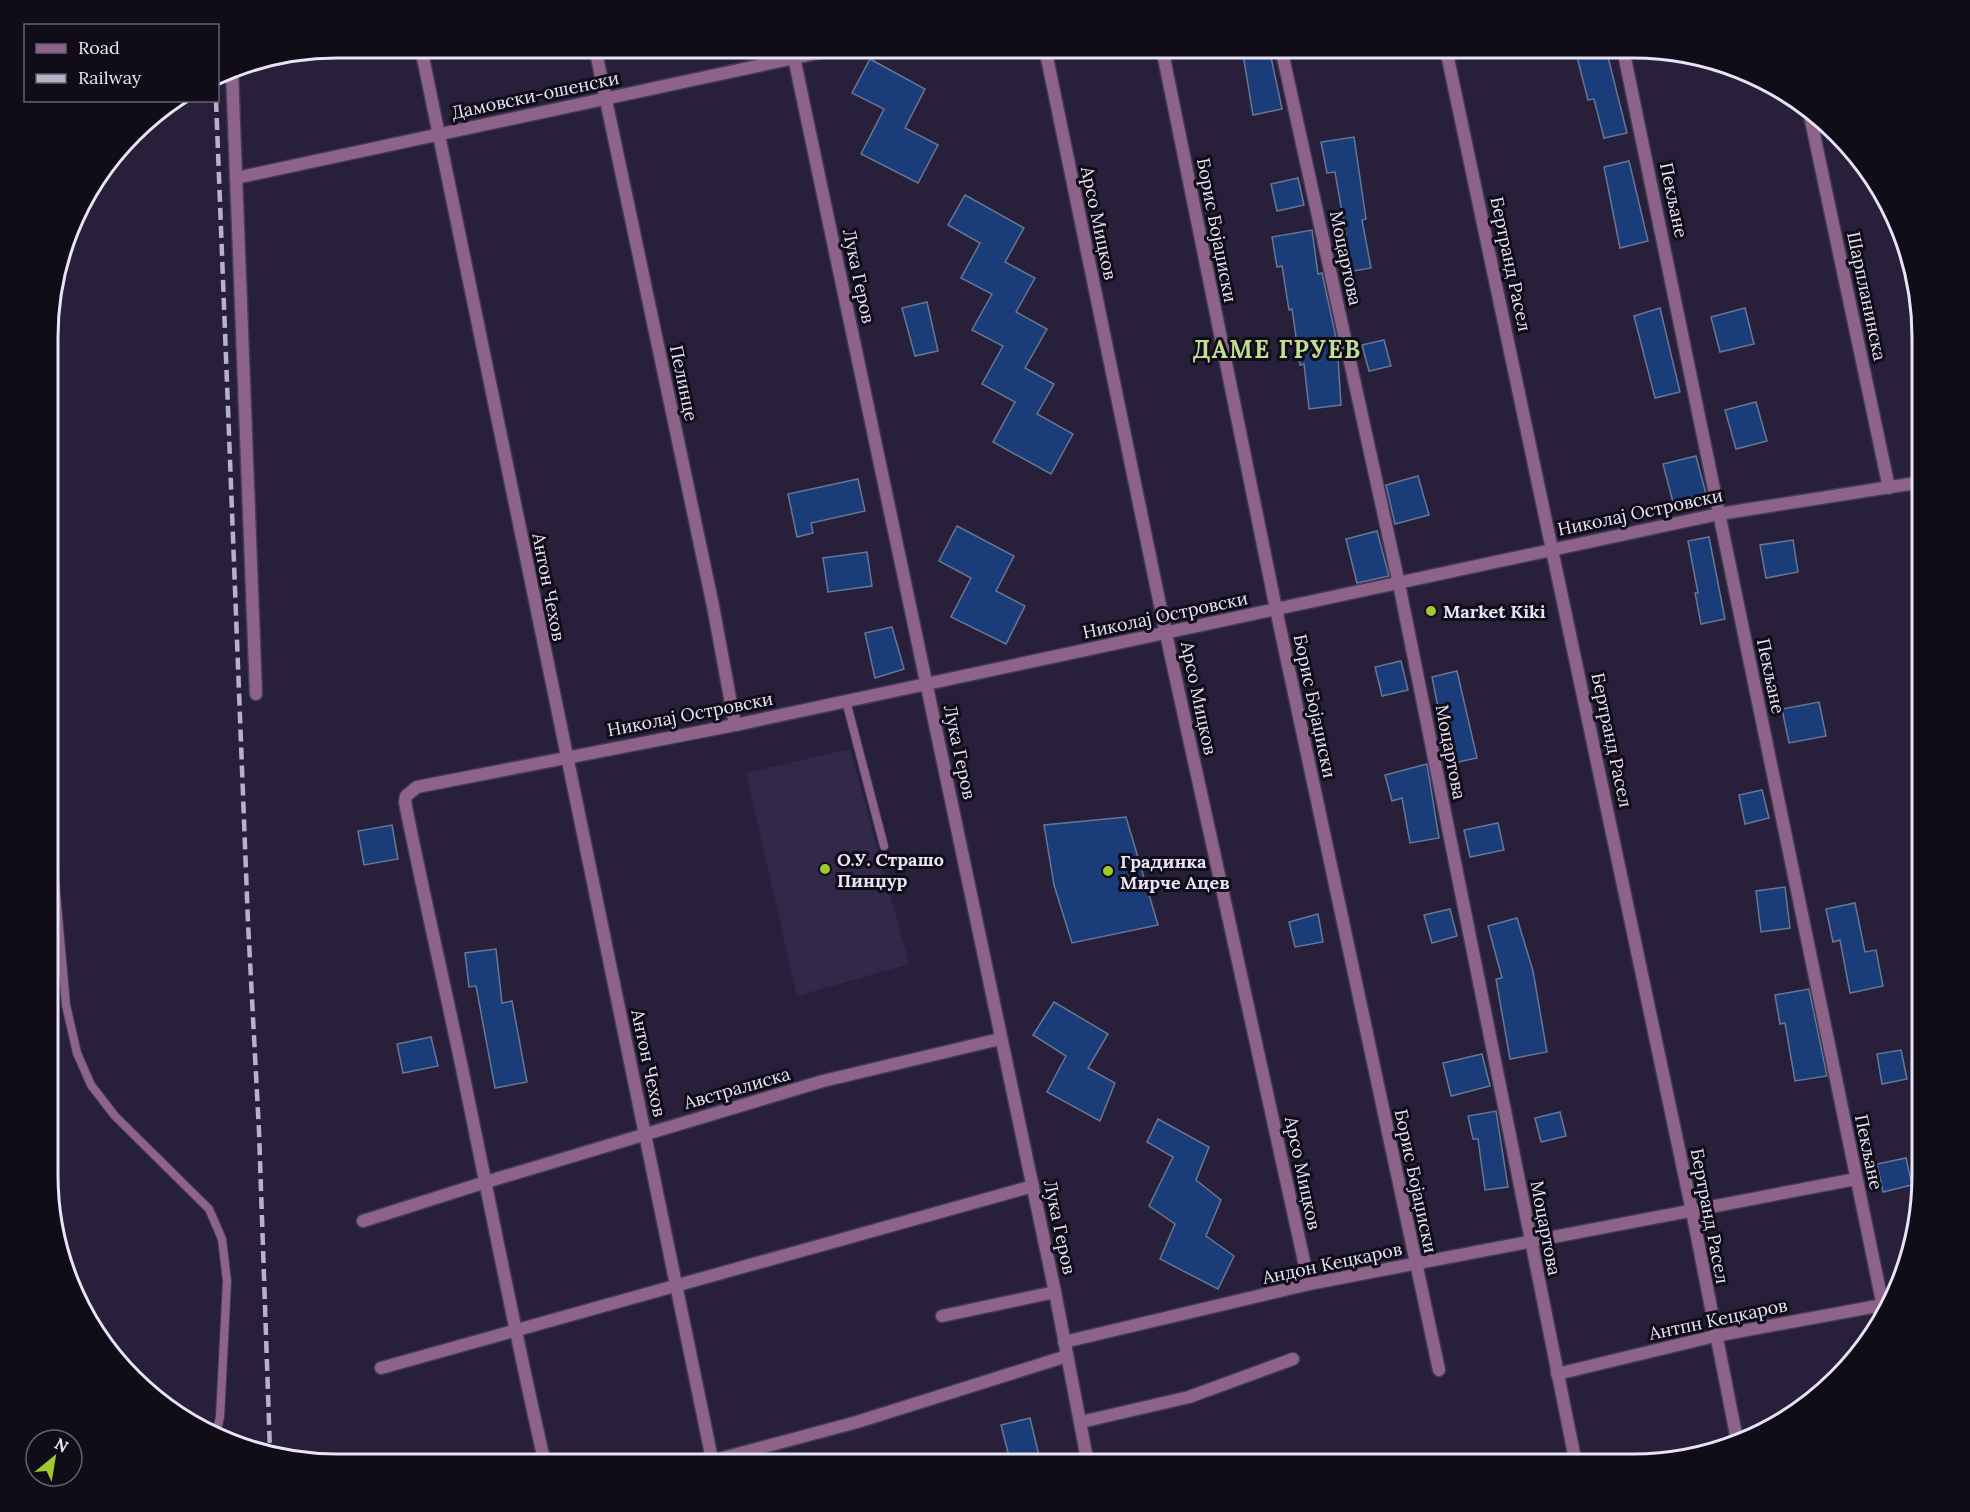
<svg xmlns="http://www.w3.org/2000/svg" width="1970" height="1512" font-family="Lora,serif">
  <rect width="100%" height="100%" fill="#28203b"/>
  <!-- built -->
  <path fill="#31284a" d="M850,749l59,215 -112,32 -51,-223z"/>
  <!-- building -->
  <g fill="#1a3c79" stroke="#667794" stroke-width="1.5">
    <path d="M1242,48h27l13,61 -29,6z"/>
    <path d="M1575,49h31l21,84 -23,5 -10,-39 -6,1z"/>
    <path d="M870,59l55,30 -20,39 33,17 -20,38 -57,-29 23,-45 -32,-16z"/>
    <path d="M1354,137l12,82 -4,1 9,48 -23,4 -6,-36 4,-1 -11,-63 -8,1 -6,-31z"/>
    <path d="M1629,161l19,80 -28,7 -16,-81z"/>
    <path d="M1298,178l6,27 -27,6 -6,-27z"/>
    <path d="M965,195l59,33 -19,34 30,16 -19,34 31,17 -22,39 29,16 -17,30 36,20 -22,40 -58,-32 22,-40 -33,-18 21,-38 -31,-16 20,-36 -31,-16 19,-35 -32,-18z"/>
    <path d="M1312,230l6,44 4,-1 15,69 4,63 -32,4 -5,-45 -4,1 -8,-56 -3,1 -7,-44 -5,1 -5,-30z"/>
    <path d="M927,302l11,49 -23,5 -13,-48z"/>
    <path d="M1660,308l20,84 -25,6 -21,-82z"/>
    <path d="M1745,308l9,36 -34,8 -9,-35z"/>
    <path d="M1384,340l7,26 -22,5 -7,-26z"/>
    <path d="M1756,402l11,39 -31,8 -11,-39z"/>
    <path d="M1696,456l10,38 -33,8 -10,-38z"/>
    <path d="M1418,476l11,39 -34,9 -9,-39z"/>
    <path d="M858,479l7,32 -54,12 2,10 -16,4 -9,-43z"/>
    <path d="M957,526l57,30 -18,35 29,15 -19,38 -55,-27 20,-39 -32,-17z"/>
    <path d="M1377,531l12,45 -32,7 -11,-44z"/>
    <path d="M1709,537l16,82 -24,5 -6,-31h3l-10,-52z"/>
    <path d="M1793,540l5,32 -32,6 -6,-33z"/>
    <path d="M867,552l5,34 -44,6 -5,-34z"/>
    <path d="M892,627l12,42 -29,9 -10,-45z"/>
    <path d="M1401,661l7,29 -26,6 -7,-29z"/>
    <path d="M1457,671l20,87 -28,6 -17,-87z"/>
    <path d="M1819,702l7,34 -37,7 -7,-34z"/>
    <path d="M1427,764l12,74 -29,5 -8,-45 -10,3 -7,-26z"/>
    <path d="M1762,790l7,28 -24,6 -6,-29z"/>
    <path d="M1126,817l32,108 -86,18 -18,-58 -10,-60z"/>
    <path d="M1498,823l6,27 -34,7 -6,-27z"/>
    <path d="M392,825l6,34 -34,6 -6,-34z"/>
    <path d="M1785,887l5,41 -29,4 -5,-41z"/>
    <path d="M1855,903l10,49 11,-2 7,36 -33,7 -10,-53 -7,2 -7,-33z"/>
    <path d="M1450,909l7,27 -25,7 -8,-28z"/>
    <path d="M1318,914l5,28 -28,5 -6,-25z"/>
    <path d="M1517,918l16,53 14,81 -37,7 -14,-80 6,-1 -14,-52z"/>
    <path d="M496,949l6,54 10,-2 15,81 -32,6 -19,-102 -7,1 -4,-34z"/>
    <path d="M1809,989l18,87 -32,5 -10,-58 -5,1 -5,-29z"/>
    <path d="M1054,1002l54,32 -20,34 27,15 -15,38 -53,-29 19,-36 -33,-21z"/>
    <path d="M431,1037l7,29 -35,7 -6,-29z"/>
    <path d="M1901,1050l6,29 -25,5 -5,-30z"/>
    <path d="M1482,1054l8,32 -39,10 -8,-33z"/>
    <path d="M1496,1111l12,76 -23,3 -7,-51h-5l-5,-23z"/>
    <path d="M1560,1112l6,24 -25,6 -6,-24z"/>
    <path d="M1158,1119l51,28 -13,33 25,20 -15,36 28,20 -16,33 -58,-30 15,-35 -26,-18 24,-49 -26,-15z"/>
    <path d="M1906,1158l6,27 -29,7 -6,-28z"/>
    <path d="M1030,1418l11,46h-30l-10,-39z"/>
  </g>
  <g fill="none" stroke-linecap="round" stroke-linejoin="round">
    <!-- service casing -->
    <g stroke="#433b55" stroke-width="10">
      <g id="service">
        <path d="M846,701l38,145"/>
        <path d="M49,814l17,191 11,48 14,32 24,31 94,93 13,30 5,42 -7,136 -4,18"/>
      </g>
    </g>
    <!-- minor casing -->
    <g stroke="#433b55" stroke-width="15">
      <g id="minor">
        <path d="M421,48l292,1416"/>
        <path d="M595,48l118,558 22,119"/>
        <path d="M792,48l263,1244 33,172"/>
        <path d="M1045,48l121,586 143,650"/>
        <path d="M1162,48l114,561 163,761"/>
        <path d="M1281,48l118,536 177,880"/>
        <path d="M1446,49l246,1162 45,229"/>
        <path d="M1623,49l261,1262"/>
        <path d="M232,71l24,623"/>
        <path d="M1809,111l80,377"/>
        <path d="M236,178l605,-130"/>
        <path d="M363,1221l123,-39 337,-101 177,-42"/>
        <path d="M942,1316l113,-24"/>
        <path d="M1064,1342l245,-58 547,-105"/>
        <path d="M381,1368l652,-182"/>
        <path d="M1557,1374l158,-38 173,-32"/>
        <path d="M1081,1422l108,-25 104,-38"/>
        <path d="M545,1464c-30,-130 -55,-261 -82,-391 -19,-91 -40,-180 -58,-271l1,-6 11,-9 318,-62 984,-211 203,-32"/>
        <path d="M700,1464l157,-42 210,-66"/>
      </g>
    </g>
    <!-- service -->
    <use href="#service" stroke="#8e638a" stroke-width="8"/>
    <!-- minor -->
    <use href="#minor" stroke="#8e638a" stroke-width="12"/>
    <!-- rail -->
    <path stroke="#b7b3c7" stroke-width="4.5" stroke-dasharray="12 6" stroke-linecap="butt" d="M216,100l32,823 11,208 11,321"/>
  </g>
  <!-- markers -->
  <g fill="#a0c92b" stroke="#100c18" stroke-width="2">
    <circle cx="1431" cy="611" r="6"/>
    <circle cx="825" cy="869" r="6"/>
    <circle cx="1108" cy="871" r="6"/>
  </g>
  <g text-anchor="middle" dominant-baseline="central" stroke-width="6" stroke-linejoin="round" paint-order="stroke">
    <!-- street labels -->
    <g font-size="18" fill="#e7e4f6" stroke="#100c18">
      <text transform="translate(535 95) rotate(-12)">Дамовски-ошенски</text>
      <text transform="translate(1674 200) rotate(78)">Пекљане</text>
      <text transform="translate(1099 223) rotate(78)">Арсо Мицков</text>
      <text transform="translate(1217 230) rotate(79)">Борис Бојаџиски</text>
      <text transform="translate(1346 258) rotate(78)">Моцартова</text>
      <text transform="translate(1511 264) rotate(78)">Бертранд Расел</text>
      <text transform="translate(859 276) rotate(78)">Лука Геров</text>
      <text transform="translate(1867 296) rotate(78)">Шарпланинска</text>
      <text transform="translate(684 383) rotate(78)">Пелинце</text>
      <text transform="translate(1640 512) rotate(-12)">Николај Островски</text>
      <text transform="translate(549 587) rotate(79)">Антон Чехов</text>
      <text transform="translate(1165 615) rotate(-12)">Николај Островски</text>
      <text transform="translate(1771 676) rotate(78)">Пекљане</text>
      <text transform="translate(1199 698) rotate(78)">Арсо Мицков</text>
      <text transform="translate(1315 706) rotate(78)">Борис Бојаџиски</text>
      <text transform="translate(690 714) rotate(-11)">Николај Островски</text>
      <text transform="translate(1612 740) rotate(78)">Бертранд Расел</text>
      <text transform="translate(960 752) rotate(78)">Лука Геров</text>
      <text transform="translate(1451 752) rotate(79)">Моцартова</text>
      <text transform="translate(649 1063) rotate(78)">Антон Чехов</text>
      <text transform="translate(737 1088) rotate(-16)">Австралиска</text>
      <text transform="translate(1869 1152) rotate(78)">Пекљане</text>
      <text transform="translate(1303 1173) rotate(78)">Арсо Мицков</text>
      <text transform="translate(1416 1181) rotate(78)">Борис Бојаџиски</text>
      <text transform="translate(1710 1216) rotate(79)">Бертранд Расел</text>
      <text transform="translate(1060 1227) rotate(78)">Лука Геров</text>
      <text transform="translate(1546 1228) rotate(79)">Моцартова</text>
      <text transform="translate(1332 1263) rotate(-12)">Андон Кецкаров</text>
      <text transform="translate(1718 1319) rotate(-12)">Антпн Кецкаров</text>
    </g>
    <!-- poi labels -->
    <g font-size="18" font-weight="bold" fill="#e7e4f6" stroke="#100c18" text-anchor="start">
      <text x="1443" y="611">Market Kiki</text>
      <text x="837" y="859">О.У. Страшо<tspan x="837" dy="21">Пинџур</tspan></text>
      <text x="1120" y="861">Градинка<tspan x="1120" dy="21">Мирче Ацев</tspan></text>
    </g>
    <!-- district labels -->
    <g font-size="24" font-weight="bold" letter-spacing="1.5" fill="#c4dd94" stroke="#100c18">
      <text x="1277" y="349">ДАМЕ ГРУЕВ</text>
    </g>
  </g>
  <!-- crop -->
  <path d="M0 0H1970V1512H0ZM337 58H1633A279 279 0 0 1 1912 337V1175A279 279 0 0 1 1633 1454H337A279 279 0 0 1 58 1175V337A279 279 0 0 1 337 58Z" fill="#100c18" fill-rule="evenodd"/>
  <path fill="none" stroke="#e7e4f6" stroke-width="3" d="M337 58H1633A279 279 0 0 1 1912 337V1175A279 279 0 0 1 1633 1454H337A279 279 0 0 1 58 1175V337A279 279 0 0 1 337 58Z"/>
  <!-- legend -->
  <rect x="24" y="24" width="195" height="78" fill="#100c18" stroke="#666271" stroke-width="1.5"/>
  <rect x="36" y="44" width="30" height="9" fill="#8e638a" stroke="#666271" stroke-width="1.5"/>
  <text x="78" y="54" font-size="18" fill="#e7e4f6">Road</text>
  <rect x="36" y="74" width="30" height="9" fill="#b7b3c7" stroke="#666271" stroke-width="1.5"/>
  <text x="78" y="84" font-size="18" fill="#e7e4f6">Railway</text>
  <!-- north arrow -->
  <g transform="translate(54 1458) rotate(30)"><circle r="28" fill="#100c18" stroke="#666271" stroke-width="1.5"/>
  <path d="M0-4.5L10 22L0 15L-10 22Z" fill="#a0c92b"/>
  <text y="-9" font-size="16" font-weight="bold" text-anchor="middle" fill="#e7e4f6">N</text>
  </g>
</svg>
